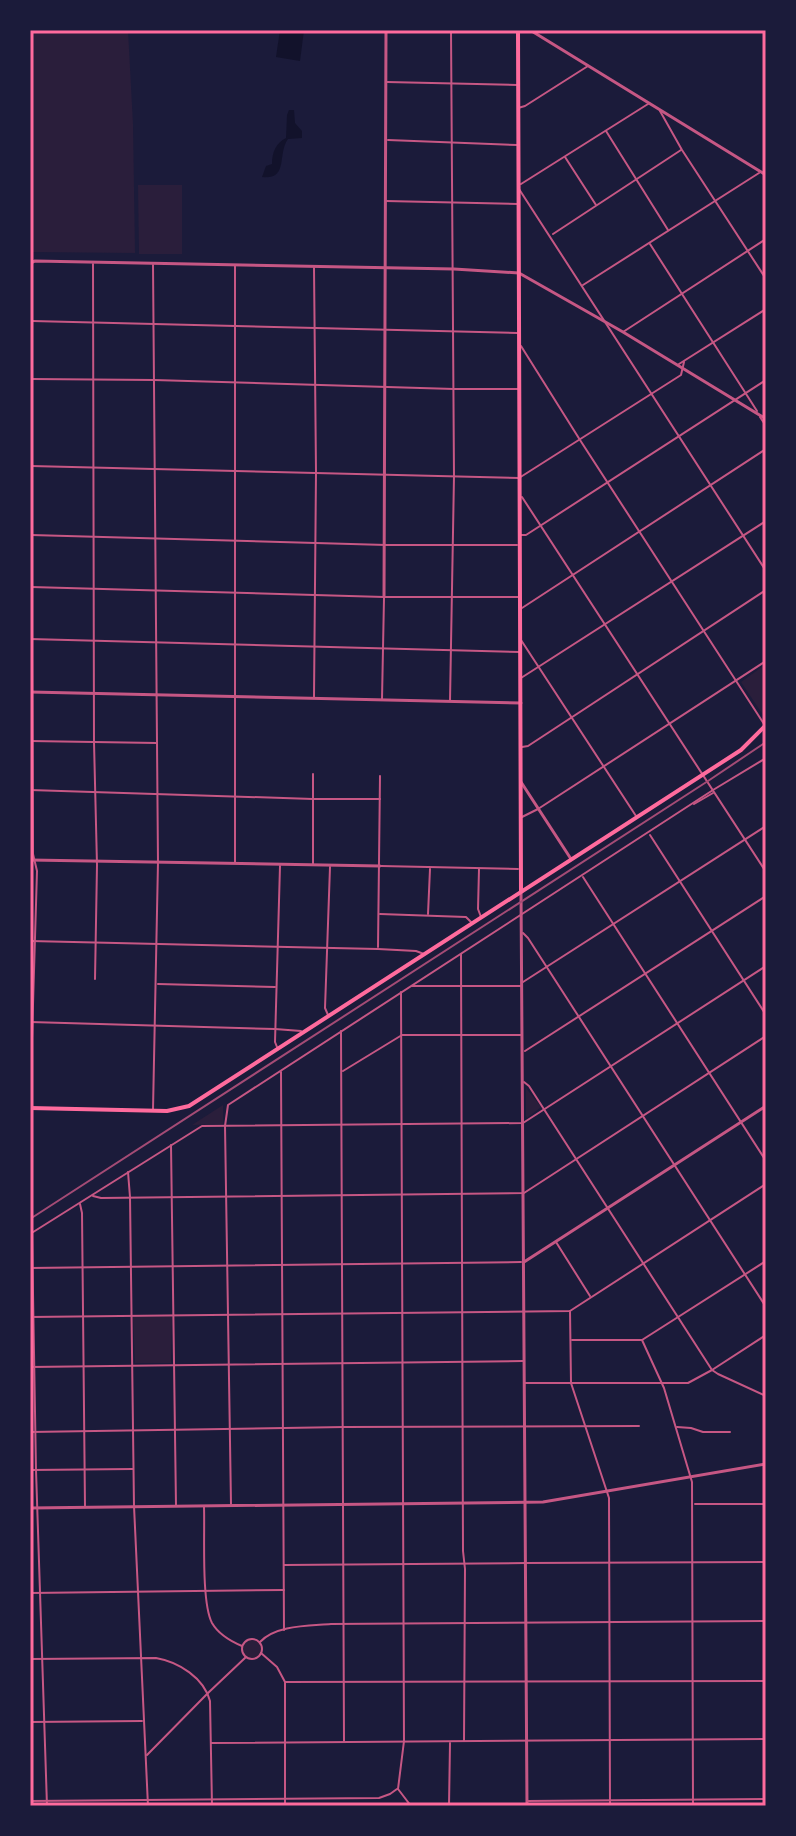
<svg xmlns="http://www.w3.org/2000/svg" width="796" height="1836" font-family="Mulish,sans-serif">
  <rect width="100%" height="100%" fill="#1b1b3a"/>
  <!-- green -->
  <g fill="#2a1e3b">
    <path d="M30,30h98l5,94 2,129 -105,-1z"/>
    <path d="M138,185h44v69h-43z"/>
    <path d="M766,664v54h-1l-24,-36z"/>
    <path d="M526,1088l15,19 -14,11 -1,-2z"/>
    <path d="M223,1105v19l-31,1z"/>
    <path d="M172,1316l-1,47h-36l-2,-46z"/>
    <circle cx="252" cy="1649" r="9"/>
  </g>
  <!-- water -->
  <g fill="#12122b">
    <path d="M280,30h24l-4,31 -24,-4z"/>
    <path d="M289,110h5l1,13 7,8v7l-14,1c-11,15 1,41 -26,38l4,-11 6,-2c0,-12 4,-21 14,-26l1,-23z"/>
  </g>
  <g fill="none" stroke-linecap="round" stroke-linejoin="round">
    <!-- minor -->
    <g stroke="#c65784" stroke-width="2">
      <path d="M387,82l130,3"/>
      <path d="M518,108l7,-2 63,-40"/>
      <path d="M660,111l22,39 84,129"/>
      <path d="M606,131l62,99"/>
      <path d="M388,140l129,5"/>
      <path d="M565,157l31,48"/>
      <path d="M521,184l127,-80"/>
      <path d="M519,189l247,382"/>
      <path d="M386,201l132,3"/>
      <path d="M553,234l128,-84"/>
      <path d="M650,244l107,167"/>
      <path d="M30,264l3,590 4,17 -7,234"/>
      <path d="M93,264l1,478 3,123 -2,114"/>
      <path d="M235,265v597"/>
      <path d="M583,285l176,-112"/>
      <path d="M32,321l485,12"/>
      <path d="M623,332l143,-93"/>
      <path d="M521,346l59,94 184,284"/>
      <path d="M679,364l87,-55"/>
      <path d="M32,379l122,1 300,9h64"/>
      <path d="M760,417l6,9"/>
      <path d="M31,466l488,12 162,-103 3,-13"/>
      <path d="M522,497l244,375"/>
      <path d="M31,535l355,10h131"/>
      <path d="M521,535h5l240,-155"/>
      <path d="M31,587l353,10h136"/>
      <path d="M522,608l244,-159"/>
      <path d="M30,639l490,13"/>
      <path d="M521,640l115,176"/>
      <path d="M521,678l245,-157"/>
      <path d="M314,697l2,-225 -2,-204"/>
      <path d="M382,699l2,-101"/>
      <path d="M450,701l4,-225 -3,-446"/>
      <path d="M30,741l127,2"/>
      <path d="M522,747l6,-1 238,-156"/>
      <path d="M30,790l283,9h67"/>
      <path d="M694,804l19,-11"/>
      <path d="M522,817l16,-8 228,-148"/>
      <path d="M650,835l116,180"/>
      <path d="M313,865v-91"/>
      <path d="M381,866l137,3"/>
      <path d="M479,869l-1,40 3,8"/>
      <path d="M583,877l183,284"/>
      <path d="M380,914l86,3 5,5"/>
      <path d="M428,914l2,-45"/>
      <path d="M523,933l5,5 238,369"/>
      <path d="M30,941l348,8 38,2 8,3"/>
      <path d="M378,947l2,-171"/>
      <path d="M461,954l2,597 2,18 -1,172"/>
      <path d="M523,982l243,-156"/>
      <path d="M158,984l117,3"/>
      <path d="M412,986h110"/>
      <path d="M328,1015l-3,-7 5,-141"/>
      <path d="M30,1022l245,7 26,2"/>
      <path d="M341,1031l3,711"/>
      <path d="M277,1047l-2,-5 5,-176"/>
      <path d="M525,1051l241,-155"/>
      <path d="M343,1071l59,-36h120"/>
      <path d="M281,1072l3,558"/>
      <path d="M524,1082l5,4 183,284 6,4 48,22"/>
      <path d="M153,1110l5,-248 -5,-597"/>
      <path d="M171,1145l5,361"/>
      <path d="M128,1172l2,25 4,309 14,300"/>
      <path d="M93,1196l8,2 423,-5 242,-157"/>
      <path d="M80,1204l2,9 3,293"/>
      <path d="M30,1234l172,-108 321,-3 243,-157"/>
      <path d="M32,1234l4,236 11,336"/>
      <path d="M556,1242l34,54"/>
      <path d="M30,1268l491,-6"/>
      <path d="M570,1311l1,72 38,115 1,308"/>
      <path d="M30,1317l540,-6 196,-127"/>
      <path d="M572,1340h70l124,-79"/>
      <path d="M642,1340l22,48 28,94 1,324"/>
      <path d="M30,1367l493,-6"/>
      <path d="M525,1383h163l24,-13 54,-35"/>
      <path d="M677,1427l14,1 12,4h27"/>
      <path d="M30,1432l314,-5 295,-1"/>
      <path d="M30,1470l103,-1"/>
      <path d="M231,1504l-6,-378 3,-21 485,-315 53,-32"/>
      <path d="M695,1504h71"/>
      <path d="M204,1507c1,26 -3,95 8,116 7,12 18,18 30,23"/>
      <path d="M284,1565c161,-2 321,-2 482,-3"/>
      <path d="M30,1593l254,-3"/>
      <circle cx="252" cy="1649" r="10"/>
      <path d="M260,1642c16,-17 48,-16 71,-18l435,-3"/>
      <path d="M261,1653l16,14 8,15v124"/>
      <path d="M30,1659l126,-1c23,4 48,20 54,43l2,105"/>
      <path d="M285,1682l481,-1"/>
      <path d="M30,1722l112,-1"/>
      <path d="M211,1743l555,-4"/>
      <path d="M147,1755l61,-62 38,-36"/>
      <path d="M398,1789l6,-48 -3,-749"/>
      <path d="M398,1789l13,17"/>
      <path d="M30,1801l349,-3 11,-4 7,-5"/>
      <path d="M527,1801l239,-2"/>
      <path d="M449,1806l1,-63"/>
    </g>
    <!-- tertiary -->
    <g stroke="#c65784" stroke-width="3">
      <path d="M530,30l236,145"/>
      <path d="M30,263l5,-2 419,8 65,4 104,59 143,87"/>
      <path d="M384,597l2,-567"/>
      <path d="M30,692l491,11"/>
      <path d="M521,782l50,77"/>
      <path d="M30,860l350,6"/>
      <path d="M521,891l6,915"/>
      <path d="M524,1262l242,-156"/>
      <path d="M30,1508l513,-6 223,-38"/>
    </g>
    <!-- primary -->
    <g stroke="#ff6b9d" stroke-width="4">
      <path d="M518,30l3,861"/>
      <path d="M30,1108l137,3 22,-5 552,-356 25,-25"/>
    </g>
    <!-- rail -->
    <path stroke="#a44b75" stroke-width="2" d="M30,1219l678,-438 58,-39"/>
  </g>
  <!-- border -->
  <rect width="796" height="1836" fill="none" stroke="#1b1b3a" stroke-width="64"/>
  <rect x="32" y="32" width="732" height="1772" fill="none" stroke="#ff6b9d" stroke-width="3"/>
</svg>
